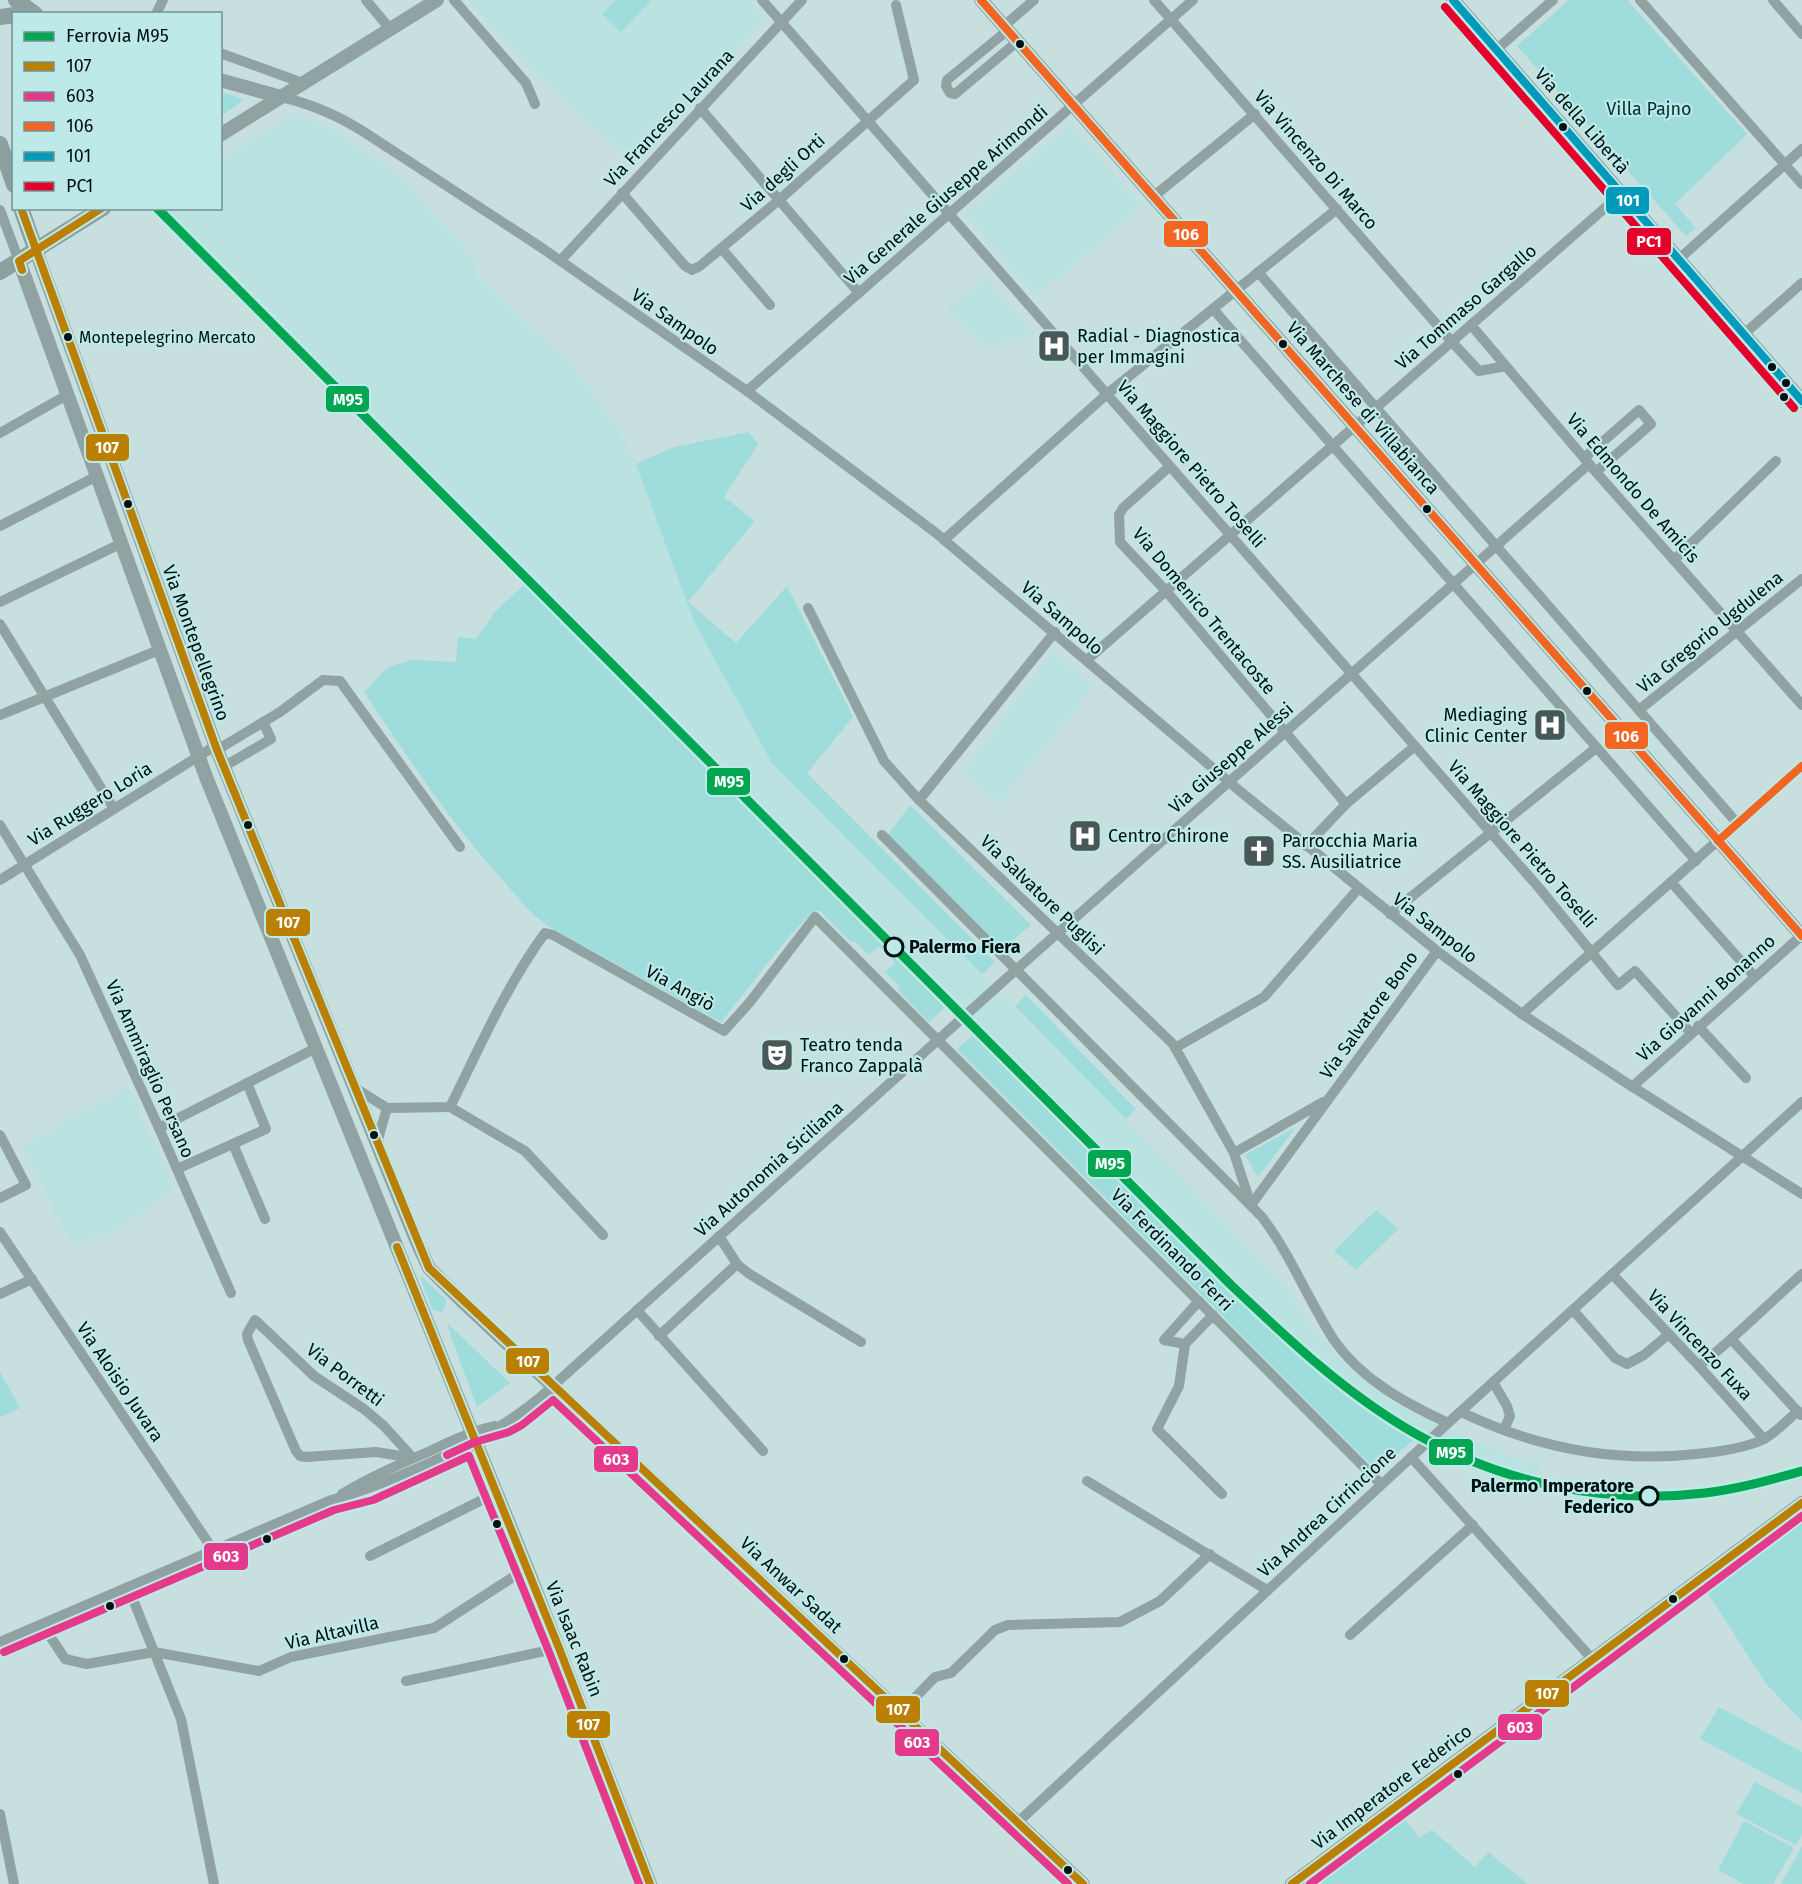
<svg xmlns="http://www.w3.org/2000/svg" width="1802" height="1884" font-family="'Fira Sans',sans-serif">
  <rect width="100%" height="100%" fill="#c7dfde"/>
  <!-- built -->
  <g fill="#b9e2e0">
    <path d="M471,0h278l17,19 -135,143 -61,-58 -34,-28 -67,-75z"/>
    <path d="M294,114l37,15 67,46 77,85 4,18 93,88 48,65 20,42 55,151 77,139 354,356 163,170 19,34 28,34 50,40 53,28 66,29 37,12 -5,20 -71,-22 -30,-14 -47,-27 -49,-34 -106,-95 -647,-646 -137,-141 -303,-298 73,-1 1,-48z"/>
    <path d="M1071,124l71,82 -106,91 -71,-83z"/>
    <path d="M986,277l48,59 -51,10 -35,-37z"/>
    <path d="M1052,652l42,34 -94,117 -38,-30z"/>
    <path d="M128,1086l47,103 -57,39 -41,17 -7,-2 -47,-97z"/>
  </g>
  <!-- green -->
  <g fill="#9edddc">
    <path d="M616,0h36l-31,32 -19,-18z"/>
    <path d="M1569,0h58l120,134 -72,70 21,24 -10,8 -169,-190z"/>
    <path d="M221,92l22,7 -2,3 -20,14z"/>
    <path d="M749,432l9,12 -34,53 31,24 -67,81 48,41 51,-57 66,131 -46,56 188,189 -13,12 -210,-211 -77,-139 -59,-160 38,-17z"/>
    <path d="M525,584l361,361 -4,4 -4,-2 -9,8 -13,-13 -6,-1 -30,-30h-6l-22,22 -71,89 -173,-96c-19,-14 -33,-32 -48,-49 -52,-57 -93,-122 -136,-185l24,-25 24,-7 44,2 2,-25 18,2 19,-27z"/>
    <path d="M910,805l121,120 -29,24 -114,-114z"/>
    <path d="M896,955l50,51 -17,16 -31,-32 1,-4 -14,-14 10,-9 -3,-4z"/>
    <path d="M1026,995l110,114 -10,10 -111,-113z"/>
    <path d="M974,1034l260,260 106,95 75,49 -37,34 -421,-423z"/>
    <path d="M1296,1127l-38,50 -13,-22z"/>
    <path d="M1376,1210l22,19 -42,41 -22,-19z"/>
    <path d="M422,1277l25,23 -5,12 -9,-2 -13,-32z"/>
    <path d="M447,1323l63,60 -33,24 -27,-73z"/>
    <path d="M0,1372l20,36 -20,9z"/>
    <path d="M1802,1520v201l-35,-36 -60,-93z"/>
    <path d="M1719,1707l83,45v41l-102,-54z"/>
    <path d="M1755,1782l47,25v27l-6,11 -60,-31z"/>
    <path d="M1404,1818l15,20 13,-8 43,37 13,-15 40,32h-213z"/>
    <path d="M1744,1821l50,27 -21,36h-29l-26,-14z"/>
    <path d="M1802,1846v38h-21z"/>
  </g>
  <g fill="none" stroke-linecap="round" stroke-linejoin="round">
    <!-- minor -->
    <g stroke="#91a2a2" stroke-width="10">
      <path d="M366,0l24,29"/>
      <path d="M454,0l72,83 9,21"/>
      <path d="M762,0l778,889 78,96 17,-14 56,62"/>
      <path d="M1154,0l298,342 27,29 27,-5"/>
      <path d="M1640,0l162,184"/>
      <path d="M1773,0l29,34"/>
      <path d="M156,14l7,-14"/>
      <path d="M1004,26l30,-26"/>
      <path d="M1008,30l-61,50 -1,6 4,7 5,1 63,-53"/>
      <path d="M1497,49l56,-49"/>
      <path d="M220,53l83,30"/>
      <path d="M281,97c31,7 56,18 83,35l178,116 205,143 189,142 305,259 196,159 85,63 103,68 177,112"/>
      <path d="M700,108l159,185"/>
      <path d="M622,193l63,73 7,4 8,-4 79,-66 135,-120 -18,-75"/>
      <path d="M1154,196l101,-82"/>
      <path d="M0,210l19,51"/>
      <path d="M722,249l48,56"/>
      <path d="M1679,259l123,-110"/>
      <path d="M561,260l241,-260"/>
      <path d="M1258,272l479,551"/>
      <path d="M1213,309l483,552"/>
      <path d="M1471,325l125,147 206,233"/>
      <path d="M1744,334l58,-51"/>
      <path d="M747,391l446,-391"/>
      <path d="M0,433l67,-38"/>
      <path d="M1584,458l55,-48 12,14 -55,48"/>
      <path d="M1169,467l-46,41 -4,7 1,27 46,49 180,213"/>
      <path d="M0,526l97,-50"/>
      <path d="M944,540l163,-146 230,-185"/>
      <path d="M1674,560l102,-99"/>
      <path d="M0,602l120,-58"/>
      <path d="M808,608l76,153 35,39 254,244 61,109 16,49"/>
      <path d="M0,624l114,185"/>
      <path d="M1087,660l535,-467"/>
      <path d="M1639,710l163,-131"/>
      <path d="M0,715l159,-65"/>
      <path d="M217,750l63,-38 43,-32 17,1 120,166"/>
      <path d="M223,767l48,-28 -8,-17"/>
      <path d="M919,800l136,-168"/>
      <path d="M0,825l80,130 79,173 72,165"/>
      <path d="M882,835l380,382c29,38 46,83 72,123 28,40 71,63 114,83"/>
      <path d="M1306,846l40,-42 69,-58"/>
      <path d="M0,880l215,-134"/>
      <path d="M1671,882l84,95"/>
      <path d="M1390,914l206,-166"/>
      <path d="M1522,1014l280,-248"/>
      <path d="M1698,1026l48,52"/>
      <path d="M1175,1048l89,-51 94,-108"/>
      <path d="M1632,1087l170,-152"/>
      <path d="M355,1088l32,20"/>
      <path d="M450,1107l75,44 78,84"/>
      <path d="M387,1108l63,-1c29,-58 56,-121 95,-174l8,2 171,96 26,-29 65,-85 566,567"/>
      <path d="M159,1128l157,-80"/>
      <path d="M0,1135l26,50 -26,13"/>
      <path d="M377,1143l10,-35"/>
      <path d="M233,1144l32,75"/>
      <path d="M1234,1153l89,-51"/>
      <path d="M177,1169l89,-40 -19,-46"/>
      <path d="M1251,1205l186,-254"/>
      <path d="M0,1232l213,318"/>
      <path d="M719,1236l18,28 11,9 113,69"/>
      <path d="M1612,1274l87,92 65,73"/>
      <path d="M0,1294l32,-15"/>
      <path d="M637,1310l126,141"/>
      <path d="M1573,1310l42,48 12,6 17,-9 25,-21"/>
      <path d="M1213,1315l-28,29 -6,42 -22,43 65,65"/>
      <path d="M255,1320l59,56 50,33 20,17 29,32 -37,-6 -70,5 -6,-1 -4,-5 -48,-111 -1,-6z"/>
      <path d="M659,1336l78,-72"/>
      <path d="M1732,1340l69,75"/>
      <path d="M1185,1344l-21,-4 35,-39"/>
      <path d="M1699,1366c36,-28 68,-61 103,-92"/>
      <path d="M1493,1382l14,24 3,10 -6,14"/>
      <path d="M1461,1412c73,35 153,51 235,42 22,-2 46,-5 66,-14 13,-6 25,-20 36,-29"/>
      <path d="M1411,1457l182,203"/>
      <path d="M1087,1481l180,109"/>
      <path d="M342,1494c28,-17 58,-30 88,-43 21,-10 42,-20 65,-25"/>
      <path d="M370,1556l126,-63"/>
      <path d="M128,1587l53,132 33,165"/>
      <path d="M42,1624l23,35 22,5 67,-12 105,19 32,-14 143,-29 93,-60"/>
      <path d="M1350,1635l123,-110"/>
      <path d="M0,1642l331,-142c34,-9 64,-22 96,-36 42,-19 83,-40 118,-71l463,-416 581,-513"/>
      <path d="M406,1681l153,-33"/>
      <path d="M901,1712l34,-35 16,-4 44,-43 13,-5 112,-3 40,-21 50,-47"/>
      <path d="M0,1814l14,70"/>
      <path d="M1017,1823l431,-400 354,-321"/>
    </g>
    <!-- tertiary -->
    <g stroke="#91a2a2" stroke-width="14">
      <path d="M981,0l821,936"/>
      <path d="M1453,0l349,401"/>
      <path d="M220,80l61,17"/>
      <path d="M220,135l217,-135"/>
      <path d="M36,251l181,499 200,492 12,26 34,34 620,582"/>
      <path d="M19,261l187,516 321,791 123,316"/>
      <path d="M1292,1884l510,-381"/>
    </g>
    <!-- secondary -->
    <g stroke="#8ca09f" stroke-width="16">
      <path d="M16,0l19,14"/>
      <path d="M0,17l14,-2"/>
      <path d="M0,144l14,41"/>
      <path d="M21,208l15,43"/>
      <path d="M0,272l103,-64"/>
    </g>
    <!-- bus-1 casing -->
    <g stroke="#bde9e8" stroke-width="12">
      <g id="bus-1">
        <path d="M21,208l196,542 212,518 654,616"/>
        <path d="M22,270l-3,-9 83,-53"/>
        <path d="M397,1247l162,401 91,236"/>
        <path d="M1292,1884l510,-381"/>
      </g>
    </g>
    <!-- bus-2 casing -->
    <g stroke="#bde9e8" stroke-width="12">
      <g id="bus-2">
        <path d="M447,1455l28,-13 34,-10 13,-7 31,-25 515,484"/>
        <path d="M4,1652l330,-142 39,-10 96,-44 80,196 90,232"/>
        <path d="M1310,1884l492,-368"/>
      </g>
    </g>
    <!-- bus-3 casing -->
    <g stroke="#bde9e8" stroke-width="12">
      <g id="bus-3">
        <path d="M981,0l821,936"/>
        <path d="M1718,841l84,-75"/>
      </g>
    </g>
    <!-- bus-4 casing -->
    <g stroke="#bde9e8" stroke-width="12">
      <path id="bus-4" d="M1453,0l349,401"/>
    </g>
    <!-- bus-5 casing -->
    <g stroke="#bde9e8" stroke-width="12">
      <path id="bus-5" d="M1445,7l349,401"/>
    </g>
    <!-- bus-1 -->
    <use href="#bus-1" stroke="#ba8004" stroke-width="8"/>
    <!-- bus-2 -->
    <use href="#bus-2" stroke="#e5398b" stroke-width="8"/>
    <!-- bus-3 -->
    <use href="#bus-3" stroke="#f26522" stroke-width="8"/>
    <!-- bus-4 -->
    <use href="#bus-4" stroke="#009abb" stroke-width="8"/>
    <!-- bus-5 -->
    <use href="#bus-5" stroke="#e4002b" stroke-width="8"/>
    <!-- rail-1 casing -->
    <g stroke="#bde9e8" stroke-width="14">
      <path id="rail-1" d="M157,208l1075,1078c57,54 115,109 184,148 87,49 189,71 289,59 33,-4 65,-13 97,-22"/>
    </g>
    <!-- rail-1 -->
    <use href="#rail-1" stroke="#00a651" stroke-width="9"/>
  </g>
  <!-- icons -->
  <defs>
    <g id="hospital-square" transform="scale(1.725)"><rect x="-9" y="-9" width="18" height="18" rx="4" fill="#475857" stroke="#bde9e8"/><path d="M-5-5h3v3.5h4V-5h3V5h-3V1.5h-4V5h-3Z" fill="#fff"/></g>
    <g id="church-square" transform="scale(1.725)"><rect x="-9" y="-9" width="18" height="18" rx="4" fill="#475857" stroke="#bde9e8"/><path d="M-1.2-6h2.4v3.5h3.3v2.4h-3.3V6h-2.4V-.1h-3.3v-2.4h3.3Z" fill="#fff"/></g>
    <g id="theatre-square" transform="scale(1.725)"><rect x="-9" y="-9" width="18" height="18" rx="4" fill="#475857" stroke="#bde9e8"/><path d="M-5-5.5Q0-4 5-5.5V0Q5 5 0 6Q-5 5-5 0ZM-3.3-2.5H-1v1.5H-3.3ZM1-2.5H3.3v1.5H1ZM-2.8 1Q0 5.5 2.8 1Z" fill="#fff"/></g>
  </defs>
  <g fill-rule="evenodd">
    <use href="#hospital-square" x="1054" y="346"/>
    <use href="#hospital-square" x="1550" y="725"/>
    <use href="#hospital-square" x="1085" y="836"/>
    <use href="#church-square" x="1259" y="851"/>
    <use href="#theatre-square" x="777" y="1055"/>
  </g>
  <!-- markers -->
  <g fill="#020f0f" stroke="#bde9e8" stroke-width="2">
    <circle cx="1020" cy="44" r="5"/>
    <circle cx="1563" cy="127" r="5"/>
    <circle cx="68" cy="337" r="5"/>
    <circle cx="1283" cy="344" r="5"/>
    <circle cx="1772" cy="367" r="5"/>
    <circle cx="1786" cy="383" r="5"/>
    <circle cx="1784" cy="397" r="5"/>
    <circle cx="128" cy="504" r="5"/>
    <circle cx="1427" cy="509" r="5"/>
    <circle cx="1587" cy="691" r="5"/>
    <circle cx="248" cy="825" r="5"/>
    <circle cx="374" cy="1135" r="5"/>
    <circle cx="497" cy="1524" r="5"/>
    <circle cx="267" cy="1539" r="5"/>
    <circle cx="1673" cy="1599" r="5"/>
    <circle cx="110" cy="1606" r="5"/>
    <circle cx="844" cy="1659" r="5"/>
    <circle cx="1458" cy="1774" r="5"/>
    <circle cx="1068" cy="1870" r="5"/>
  </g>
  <g fill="#bde9e8" stroke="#020f0f" stroke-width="3">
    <circle cx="894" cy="947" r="9"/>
    <circle cx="1649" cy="1496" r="9"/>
  </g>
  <g text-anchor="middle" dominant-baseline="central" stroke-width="4.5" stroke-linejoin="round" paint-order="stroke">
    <!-- bus labels -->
    <g font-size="16" fill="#020f0f" stroke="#bde9e8" text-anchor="start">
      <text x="79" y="337">Montepelegrino Mercato</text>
    </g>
    <!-- park labels -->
    <g font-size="18" fill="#003232" stroke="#bde9e8">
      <text x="1649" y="109">Villa Pajno</text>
    </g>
    <!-- street labels -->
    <g font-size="18" fill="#020f0f" stroke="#bde9e8">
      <text transform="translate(669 118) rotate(-47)">Via Francesco Laurana</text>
      <text transform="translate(1582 121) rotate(49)">Via della Libertà</text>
      <text transform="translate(1316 160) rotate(49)">Via Vincenzo Di Marco</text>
      <text transform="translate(783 173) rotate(-42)">Via degli Orti</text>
      <text transform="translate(946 195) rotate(-41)">Via Generale Giuseppe Arimondi</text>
      <text transform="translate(1466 307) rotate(-41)">Via Tommaso Gargallo</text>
      <text transform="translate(675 322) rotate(35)">Via Sampolo</text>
      <text transform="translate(1363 408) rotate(49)">Via Marchese di Villabianca</text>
      <text transform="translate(1191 464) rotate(49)">Via Maggiore Pietro Toselli</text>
      <text transform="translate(1633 488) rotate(49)">Via Edmondo De Amicis</text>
      <text transform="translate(1204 611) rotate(50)">Via Domenico Trentacoste</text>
      <text transform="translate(1062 618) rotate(41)">Via Sampolo</text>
      <text transform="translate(1710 632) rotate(-39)">Via Gregorio Ugdulena</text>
      <text transform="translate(196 643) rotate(70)">Via Montepellegrino</text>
      <text transform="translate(1231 758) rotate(-41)">Via Giuseppe Alessi</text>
      <text transform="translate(90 804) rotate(-32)">Via Ruggero Loria</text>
      <text transform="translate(1522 844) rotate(49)">Via Maggiore Pietro Toselli</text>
      <text transform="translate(1042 895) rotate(44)">Via Salvatore Puglisi</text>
      <text transform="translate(1435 928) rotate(38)">Via Sampolo</text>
      <text transform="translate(680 988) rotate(29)">Via Angiò</text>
      <text transform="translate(1706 998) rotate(-42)">Via Giovanni Bonanno</text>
      <text transform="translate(1369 1015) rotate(-54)">Via Salvatore Bono</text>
      <text transform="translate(150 1069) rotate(66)">Via Ammiraglio Persano</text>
      <text transform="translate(769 1169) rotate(-42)">Via Autonomia Siciliana</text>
      <text transform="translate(1172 1250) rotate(45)">Via Ferdinando Ferri</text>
      <text transform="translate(1700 1345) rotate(47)">Via Vincenzo Fuxa</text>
      <text transform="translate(345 1375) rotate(37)">Via Porretti</text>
      <text transform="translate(120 1382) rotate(56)">Via Aloisio Juvara</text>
      <text transform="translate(1327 1512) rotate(-43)">Via Andrea Cirrincione</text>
      <text transform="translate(791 1585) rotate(43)">Via Anwar Sadat</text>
      <text transform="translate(332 1633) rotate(-13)">Via Altavilla</text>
      <text transform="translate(574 1639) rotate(68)">Via Isaac Rabin</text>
      <text transform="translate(1392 1787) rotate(-37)">Via Imperatore Federico</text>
    </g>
    <!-- poi labels -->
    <g font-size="18" fill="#020f0f" stroke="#bde9e8" text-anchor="start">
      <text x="1077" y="336">Radial - Diagnostica<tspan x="1077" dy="21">per Immagini</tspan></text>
      <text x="1527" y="715" text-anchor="end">Mediaging<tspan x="1527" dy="21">Clinic Center</tspan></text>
      <text x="1108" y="836">Centro Chirone</text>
      <text x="1282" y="841">Parrocchia Maria<tspan x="1282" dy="21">SS. Ausiliatrice</tspan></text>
      <text x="800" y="1045">Teatro tenda<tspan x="800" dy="21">Franco Zappalà</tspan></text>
    </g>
    <!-- stop labels -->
    <g font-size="18" font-weight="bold" fill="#020f0f" stroke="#bde9e8" text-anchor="start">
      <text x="909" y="947">Palermo Fiera</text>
      <text x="1634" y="1486" text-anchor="end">Palermo Imperatore<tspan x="1634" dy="21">Federico</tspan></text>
    </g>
  </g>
  <g stroke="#bde9e8" stroke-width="2">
    <rect x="1605" y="186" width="45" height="29" rx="6" fill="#009abb"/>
    <rect x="1163" y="220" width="46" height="28" rx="6" fill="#f26522"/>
    <rect x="1626" y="227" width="46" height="29" rx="6" fill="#e4002b"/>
    <rect x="325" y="385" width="45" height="28" rx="6" fill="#00a651"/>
    <rect x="85" y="433" width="45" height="29" rx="6" fill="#ba8004"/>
    <rect x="1604" y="721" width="45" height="29" rx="6" fill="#f26522"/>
    <rect x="706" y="767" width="45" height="29" rx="6" fill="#00a651"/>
    <rect x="265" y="908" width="46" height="29" rx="6" fill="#ba8004"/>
    <rect x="1087" y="1149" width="45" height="29" rx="6" fill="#00a651"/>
    <rect x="505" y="1347" width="45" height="28" rx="6" fill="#ba8004"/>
    <rect x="1428" y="1438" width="46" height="28" rx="6" fill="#00a651"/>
    <rect x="593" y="1445" width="46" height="28" rx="6" fill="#e5398b"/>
    <rect x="203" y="1542" width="46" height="29" rx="6" fill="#e5398b"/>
    <rect x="1524" y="1679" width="46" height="29" rx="6" fill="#ba8004"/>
    <rect x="875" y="1695" width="46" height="29" rx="6" fill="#ba8004"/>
    <rect x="566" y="1710" width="45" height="29" rx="6" fill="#ba8004"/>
    <rect x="1497" y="1713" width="46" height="28" rx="6" fill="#e5398b"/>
    <rect x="894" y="1728" width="46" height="29" rx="6" fill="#e5398b"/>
  </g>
  <g font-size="16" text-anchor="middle" font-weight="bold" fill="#fff">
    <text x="1628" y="206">101</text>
    <text x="1186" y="240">106</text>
    <text x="1649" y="247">PC1</text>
    <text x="348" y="405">M95</text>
    <text x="107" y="453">107</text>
    <text x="1626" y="742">106</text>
    <text x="729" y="787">M95</text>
    <text x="288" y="928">107</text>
    <text x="1110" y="1169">M95</text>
    <text x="528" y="1367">107</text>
    <text x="1451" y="1458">M95</text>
    <text x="616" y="1465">603</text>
    <text x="226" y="1562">603</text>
    <text x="1547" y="1699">107</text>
    <text x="898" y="1715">107</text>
    <text x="588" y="1730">107</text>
    <text x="1520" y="1733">603</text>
    <text x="917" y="1748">603</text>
  </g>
  <!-- legend -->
  <rect x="12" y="12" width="210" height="198" fill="#bde9e8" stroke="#729291" stroke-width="1.5"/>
  <rect x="24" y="32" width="30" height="9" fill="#00a651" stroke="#729291" stroke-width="1.5"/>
  <text x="66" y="42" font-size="18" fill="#020f0f">Ferrovia M95</text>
  <rect x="24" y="62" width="30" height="9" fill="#ba8004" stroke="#729291" stroke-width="1.5"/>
  <text x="66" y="72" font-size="18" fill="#020f0f">107</text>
  <rect x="24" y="92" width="30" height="9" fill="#e5398b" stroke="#729291" stroke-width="1.5"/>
  <text x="66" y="102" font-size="18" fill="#020f0f">603</text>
  <rect x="24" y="122" width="30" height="9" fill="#f26522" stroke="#729291" stroke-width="1.5"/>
  <text x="66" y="132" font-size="18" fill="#020f0f">106</text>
  <rect x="24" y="152" width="30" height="9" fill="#009abb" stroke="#729291" stroke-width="1.5"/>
  <text x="66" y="162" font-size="18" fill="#020f0f">101</text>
  <rect x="24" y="182" width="30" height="9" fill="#e4002b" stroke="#729291" stroke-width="1.5"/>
  <text x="66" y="192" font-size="18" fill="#020f0f">PC1</text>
</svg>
